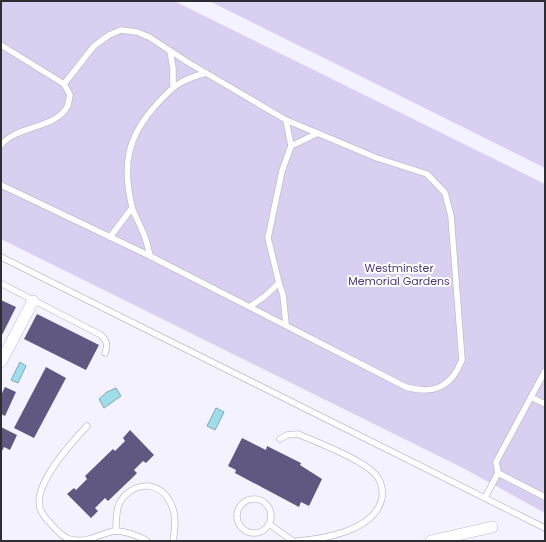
<svg xmlns="http://www.w3.org/2000/svg" width="546" height="542" font-family="Poppins,sans-serif">
  <rect width="100%" height="100%" fill="#f5f2ff"/>
  <!-- green -->
  <g fill="#d8cff1">
    <path d="M1,1h173l371,183v329l-80,-44 -464,-230z"/>
    <path d="M209,1h336v167z"/>
  </g>
  <!-- water -->
  <g fill="#a0ddeb" stroke="#7ea8b4">
    <path d="M20,362l6,4 -8,17 -7,-3z"/>
    <path d="M116,388l5,8 -17,12 -5,-9 8,-7z"/>
    <path d="M216,408l8,4 -9,18 -8,-4z"/>
  </g>
  <!-- building -->
  <g fill="#605881">
    <path d="M1,300l15,7 -15,30z"/>
    <path d="M37,314l62,31 -13,25 -62,-31z"/>
    <path d="M46,367l20,11 -32,60 -20,-10z"/>
    <path d="M5,387l11,5 -11,24 -4,-2v-19z"/>
    <path d="M1,427l16,8 -7,15 -6,-3 -3,6z"/>
    <path d="M130,430l24,25 -8,8 -3,-2 -9,9 3,3 -7,7 -22,21 -3,-3 -10,10 3,3 -7,7 -24,-24 7,-6 2,2 11,-11 -2,-3 28,-27 2,2 10,-10 -2,-3z"/>
    <path d="M242,438l24,12 1,-4 34,17 -1,2 22,14 -13,27 -8,-4 -2,5 -64,-34 1,-3 -8,-4z"/>
  </g>
  <g fill="none" stroke-linecap="round" stroke-linejoin="round">
    <!-- lane casing -->
    <g stroke="#c1beca" stroke-width="7">
      <g id="lane">
        <path d="M1,45l63,39"/>
        <path d="M170,51l3,17v17"/>
        <path d="M1,145c16,-20 54,-16 66,-38 2,-3 2,-9 3,-12l-6,-11 30,-38 15,-11 12,-5 16,2 12,5 40,26 97,57 91,38 50,16 18,19 6,23 11,144c-11,27 -28,35 -56,27l-256,-131 -149,-71"/>
        <path d="M291,146l27,-13"/>
        <path d="M110,237l22,-29"/>
        <path d="M150,256c-2,-9 -4,-18 -8,-26 -3,-8 -8,-15 -10,-23 -10,-42 -5,-70 24,-102 17,-19 24,-25 50,-32"/>
        <path d="M1,257l544,271"/>
        <path d="M279,283l4,12 3,29"/>
        <path d="M2,284l99,51c6,6 7,10 4,18"/>
        <path d="M251,306l14,-10 14,-13 -11,-45 14,-67 9,-25 -5,-26"/>
        <path d="M531,397l14,7"/>
        <path d="M87,426c-15,16 -54,58 -47,82 2,7 7,12 12,17 5,6 14,15 22,15 18,2 26,-7 41,-9 9,0 25,5 32,10"/>
        <path d="M280,439l7,-4 11,-1c20,9 64,25 78,41 5,6 7,15 6,23 -7,33 -59,41 -85,43"/>
        <path d="M498,473l47,24"/>
        <path d="M485,498l13,-25 -2,-11 49,-91"/>
        <circle cx="254" cy="516" r="17"/>
        <path d="M269,524l24,17"/>
        <path d="M116,531c0,-9 0,-19 3,-27 11,-22 40,-25 51,-2 7,12 5,26 3,39"/>
      </g>
    </g>
    <!-- street casing -->
    <g stroke="#c1beca" stroke-width="12">
      <g id="street">
        <path d="M1,362l32,-61"/>
        <path d="M431,541l61,-14"/>
      </g>
    </g>
    <!-- lane -->
    <use href="#lane" stroke="#fff" stroke-width="5.5"/>
    <!-- street -->
    <use href="#street" stroke="#fff" stroke-width="11"/>
  </g>
  <g text-anchor="middle" dominant-baseline="central" stroke-width="4" stroke-linejoin="round" paint-order="stroke">
    <!-- park labels -->
    <g font-size="11" fill="#4e3a73" stroke="#fff">
      <text x="399" y="268">Westminster<tspan x="399" dy="13">Memorial Gardens</tspan></text>
    </g>
  </g>
  <!-- border -->
  <rect width="546" height="542" fill="none" stroke="#2e2d32" stroke-width="4"/>
</svg>
